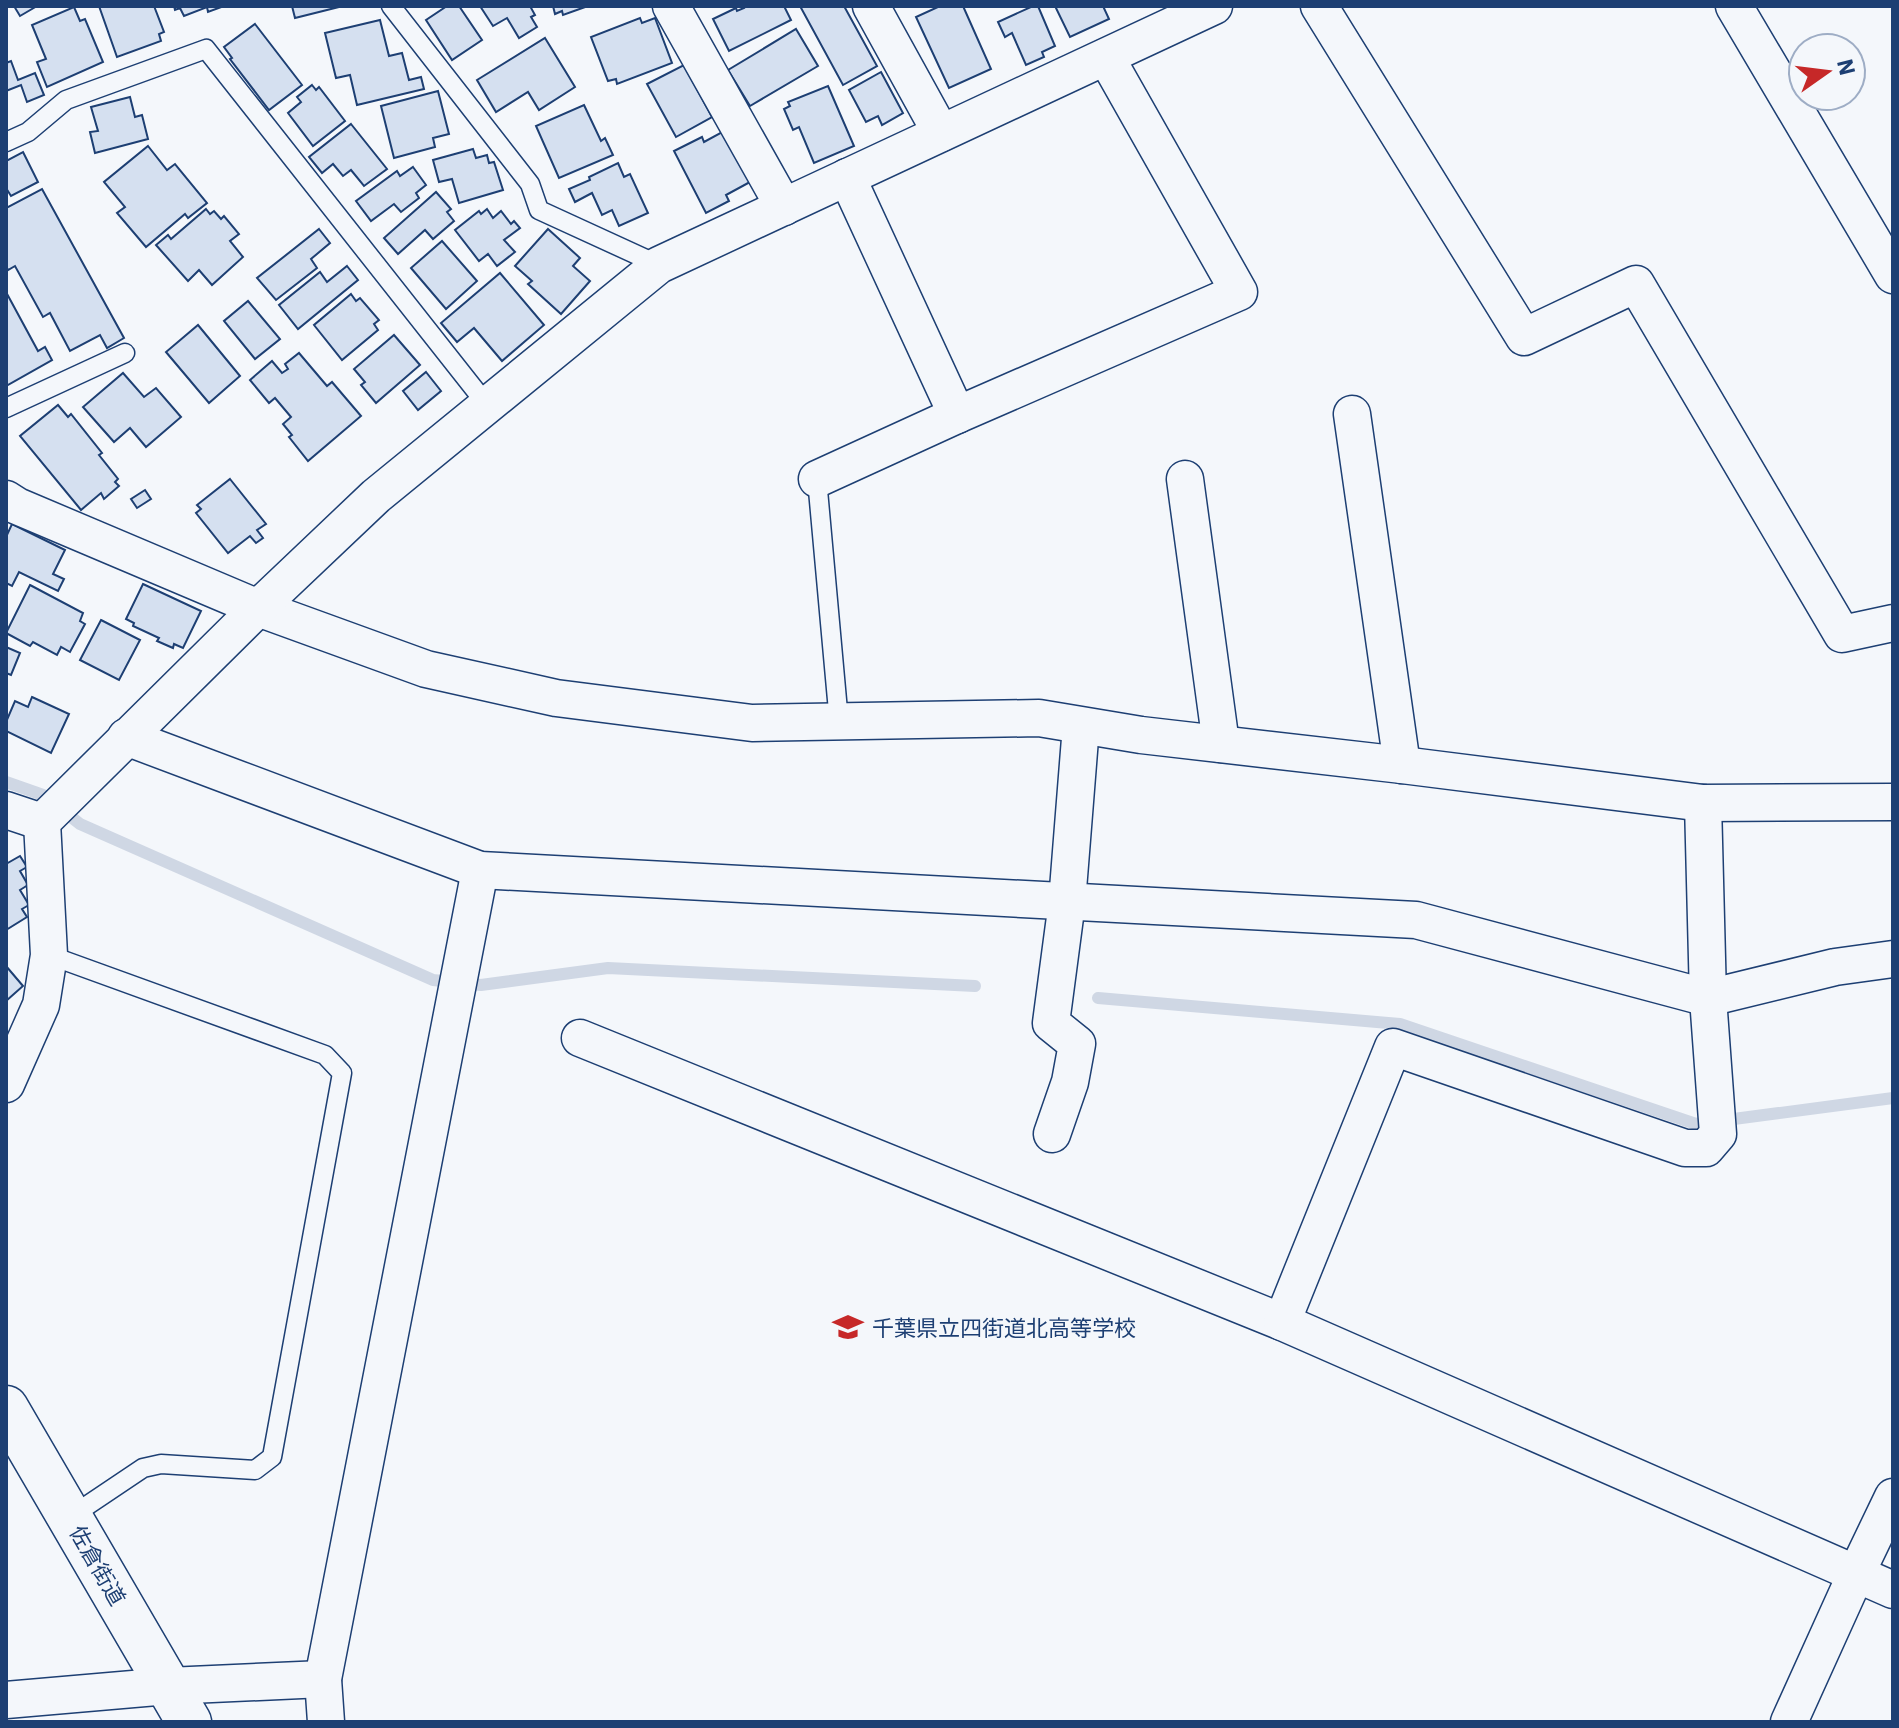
<svg xmlns="http://www.w3.org/2000/svg" width="1899" height="1728" font-family="'IBM Plex Sans','Noto Sans JP',sans-serif">
  <rect width="100%" height="100%" fill="#f4f7fb"/>
  <g fill="none" stroke-linecap="round" stroke-linejoin="round">
    <!-- stream -->
    <g stroke="#cfd7e4" stroke-width="12">
      <path d="M6,782l37,13 37,29 353,156 48,5 127,-17 367,18"/>
      <path d="M1098,998l302,26 296,100 197,-26"/>
    </g>
  </g>
  <!-- building -->
  <g fill="#d5e0f0" stroke="#1d3f73" stroke-width="2">
    <path d="M14,6h23l-17,10z"/>
    <path d="M99,6h55l10,26 -5,2 2,7 -44,16z"/>
    <path d="M174,6h50l-16,6 -1,-5 -23,9 -4,-8 -5,2z"/>
    <path d="M292,6h51l-48,12z"/>
    <path d="M447,6h12l23,34 -30,20 -26,-40z"/>
    <path d="M480,6h50l5,9 -4,2 6,10 -18,11 -12,-20 -14,8z"/>
    <path d="M553,6h35l-25,9 -1,-4 -7,3z"/>
    <path d="M743,6h41l7,14 -62,31 -16,-32 23,-11 1,3 7,-3z"/>
    <path d="M800,6h44l33,60 -34,19z"/>
    <path d="M940,6h23l28,63 -42,19 -33,-71z"/>
    <path d="M1033,6h5l17,40 -13,6 2,5 -18,8 -14,-32 -7,4 -7,-15z"/>
    <path d="M1055,6h48l6,13 -39,18z"/>
    <path d="M74,7l6,14 5,-2 18,43 -56,25 -10,-25 9,-3 -14,-34z"/>
    <path d="M640,18l2,5 13,-5 17,45 -55,21 -1,-5 -8,2 -17,-44z"/>
    <path d="M380,20l9,36 13,-3 7,27 12,-3 3,12 -67,16 -7,-30 -14,3 -11,-45z"/>
    <path d="M255,24l47,61 -33,25 -39,-51 2,-1 -8,-11z"/>
    <path d="M796,29l22,37 -68,40 -22,-36z"/>
    <path d="M545,38l30,49 -36,23 -11,-18 -32,20 -19,-32z"/>
    <path d="M11,61l7,19 17,-7 9,22 -17,7 -6,-17 -15,6v-28z"/>
    <path d="M684,65l28,52 -36,20 -29,-53z"/>
    <path d="M881,72l22,41 -21,12 -4,-9 -12,6 -17,-32z"/>
    <path d="M312,85l4,5 3,-3 26,34 -32,25 -25,-33 13,-11 -4,-5z"/>
    <path d="M828,86l26,60 -40,17 -15,-36 -6,3 -9,-21 6,-3 -2,-4z"/>
    <path d="M438,91l11,43 -16,4 2,9 -41,11 -13,-52z"/>
    <path d="M130,97l5,20 7,-2 6,24 -53,14 -5,-21 8,-1 -7,-24z"/>
    <path d="M584,105l17,36 4,-3 8,17 -54,23 -23,-52z"/>
    <path d="M351,124l36,45 -23,17 -13,-16 -8,6 -10,-12 -11,9 -13,-16z"/>
    <path d="M724,131l26,51 -24,13 3,6 -23,12 -32,-62 28,-14 2,5z"/>
    <path d="M148,146l19,24 8,-6 32,39 -19,15 -3,-4 -39,33 -29,-34 8,-6 -21,-25z"/>
    <path d="M473,149l3,9 11,-3 2,8 5,-1 9,28 -44,13 -7,-24 -13,3 -6,-22z"/>
    <path d="M23,152l15,30 -27,14 -5,-8v-27z"/>
    <path d="M618,163l6,14 6,-3 18,39 -29,13 -7,-16 -10,5 -10,-22 -17,9 -6,-13 21,-9 -1,-3z"/>
    <path d="M413,167l13,18 -10,8 3,5 -18,14 -7,-8 -23,17 -15,-20 41,-30 3,5z"/>
    <path d="M42,189l82,149 -17,10 -7,-13 -30,16 -20,-38 -7,4 -28,-51 -7,4 -2,-4v-58z"/>
    <path d="M436,192l15,17 -4,3 7,9 -21,18 -8,-9 -27,24 -14,-16z"/>
    <path d="M206,209l4,5 4,-3 7,8 3,-3 15,18 -9,7 13,16 -31,28 -13,-15 -11,11 -32,-36 12,-10 3,4z"/>
    <path d="M487,209l6,9 8,-7 10,13 3,-3 6,7 -16,12 11,12 -18,14 -9,-12 -9,7 -24,-31 24,-19 2,3z"/>
    <path d="M319,229l11,14 -19,16 6,9 -41,32 -19,-22z"/>
    <path d="M548,229l32,29 -7,8 17,15 -29,33 -33,-30 4,-3 -17,-15z"/>
    <path d="M442,241l35,40 -31,28 -35,-41z"/>
    <path d="M347,266l11,14 -60,49 -19,-24 41,-33 7,10z"/>
    <path d="M500,273l44,52 -42,36 -28,-33 -17,14 -16,-19z"/>
    <path d="M6,292l32,59 7,-4 7,13 -46,26z"/>
    <path d="M351,294l5,7 4,-3 19,22 -5,4 4,6 -36,30 -28,-35z"/>
    <path d="M248,301l32,38 -25,20 -31,-38z"/>
    <path d="M198,325l42,51 -31,27 -43,-51z"/>
    <path d="M394,335l26,30 -44,38 -15,-18 4,-3 -11,-13z"/>
    <path d="M299,353l28,33 5,-4 29,34 -53,45 -19,-24 3,-2 -9,-11 8,-7 -16,-19 -6,5 -19,-23 22,-19 10,12 6,-4 -3,-5z"/>
    <path d="M426,372l15,19 -23,19 -15,-19z"/>
    <path d="M123,373l21,24 12,-9 25,29 -35,30 -16,-19 -16,14 -31,-35z"/>
    <path d="M58,405l10,12 3,-3 31,39 -3,2 19,24 -3,3 4,4 -15,13 -3,-6 -20,17 -61,-74z"/>
    <path d="M230,479l36,45 -9,6 6,8 -7,5 -6,-7 -22,17 -32,-40 5,-4 -4,-4z"/>
    <path d="M145,490l6,9 -14,9 -6,-9z"/>
    <path d="M12,524l53,26 -12,24 11,5 -6,12 -39,-19 -7,14 -6,-3v-46z"/>
    <path d="M143,584l58,27 -18,37 -9,-4 -1,4 -16,-7 2,-3 -26,-12 1,-3 -8,-4z"/>
    <path d="M30,585l53,28 -3,8 5,3 -15,28 -9,-5 -4,8 -24,-13 -3,4 -24,-13z"/>
    <path d="M101,620l39,20 -21,40 -39,-20z"/>
    <path d="M6,647l14,6 -9,22 -5,-2z"/>
    <path d="M32,697l37,17 -18,39 -45,-22v-9l9,-21 13,6z"/>
    <path d="M20,856l7,11 -7,4 8,14 -8,5 9,15 -7,4 5,8 -21,13v-66z"/>
    <path d="M6,966l17,20 -17,15z"/>
  </g>
  <g fill="none" stroke-linecap="round" stroke-linejoin="round">
    <!-- service casing -->
    <g stroke="#1d3f73" stroke-width="21">
      <g id="service">
        <path d="M391,6l139,178 9,26 120,55"/>
        <path d="M6,142l22,-10 38,-32 140,-51 281,356"/>
        <path d="M6,408l119,-55"/>
        <path d="M817,479l22,243"/>
        <path d="M49,955l276,100 17,18 -70,384 -17,13 -94,-6 -18,4 -73,49"/>
      </g>
    </g>
    <!-- minor casing -->
    <g stroke="#1d3f73" stroke-width="39">
      <g id="minor">
        <path d="M671,6l113,201"/>
        <path d="M871,6l70,127"/>
        <path d="M1319,6l205,331 112,-53 206,350 51,-11"/>
        <path d="M1734,6l159,269"/>
        <path d="M847,177l110,238"/>
        <path d="M1352,414l50,351"/>
        <path d="M817,479l140,-64 282,-123 -133,-235"/>
        <path d="M1185,479l36,265"/>
        <path d="M6,499l11,7 241,102 168,61 130,29 196,25 287,-5 102,17 261,30 301,38 190,-1"/>
        <path d="M126,737l354,133 936,50 292,78 127,-31 58,-8"/>
        <path d="M6,810l36,12"/>
        <path d="M580,1038l702,284 611,268"/>
        <path d="M6,1084l35,-79 8,-50 -7,-133 216,-214 118,-112 283,-231 555,-259"/>
        <path d="M1052,1134l18,-52 7,-38 -26,-21 16,-121 14,-176"/>
        <path d="M1282,1322l111,-275 292,101h21l12,-14 -10,-136 -5,-195"/>
        <path d="M6,1700l162,-14 155,-7"/>
        <path d="M326,1722l-3,-43 157,-809"/>
        <path d="M1789,1722l67,-148 37,-77"/>
      </g>
    </g>
    <!-- primary casing -->
    <g stroke="#1d3f73" stroke-width="47">
      <path id="primary" d="M6,1408l183,314"/>
    </g>
    <!-- service -->
    <use href="#service" stroke="#f4f7fb" stroke-width="18"/>
    <!-- minor -->
    <use href="#minor" stroke="#f4f7fb" stroke-width="36"/>
    <!-- primary -->
    <use href="#primary" stroke="#f4f7fb" stroke-width="44"/>
  </g>
  <!-- icons -->
  <defs>
    <g id="school-bare" transform="scale(2.4)"><path d="M0-5L7-2L0 1L-7-2ZM-4 1L0 2.5L4 1V4Q0 6-4 4Z" fill="#c62828" stroke="#f4f7fb" stroke-width="2.5" paint-order="stroke"/></g>
  </defs>
  <g fill-rule="evenodd">
    <use href="#school-bare" x="848" y="1327"/>
  </g>
  <g text-anchor="middle" dominant-baseline="central" stroke-width="6" stroke-linejoin="round" paint-order="stroke">
    <!-- poi labels -->
    <g font-size="22" fill="#1d3f73" stroke="#f4f7fb" text-anchor="start">
      <text x="872" y="1327">千葉県立四街道北高等学校</text>
    </g>
    <!-- street labels -->
    <g font-size="22" fill="#1d3f73" stroke="#f4f7fb">
      <text transform="translate(98 1565) rotate(60)">佐倉街道</text>
    </g>
  </g>
  <!-- border -->
  <rect width="1899" height="1728" fill="none" stroke="#1d3f73" stroke-width="16"/>
  <!-- north arrow -->
  <g transform="translate(1827 72) rotate(76)"><circle r="38" fill="#f4f7fb" stroke="#9eadc5" stroke-width="2"/>
  <path d="M0-6L14 30L0 20L-14 30Z" fill="#c62828"/>
  <text y="-12" font-size="22" font-weight="bold" text-anchor="middle" fill="#1d3f73">N</text>
  </g>
</svg>
